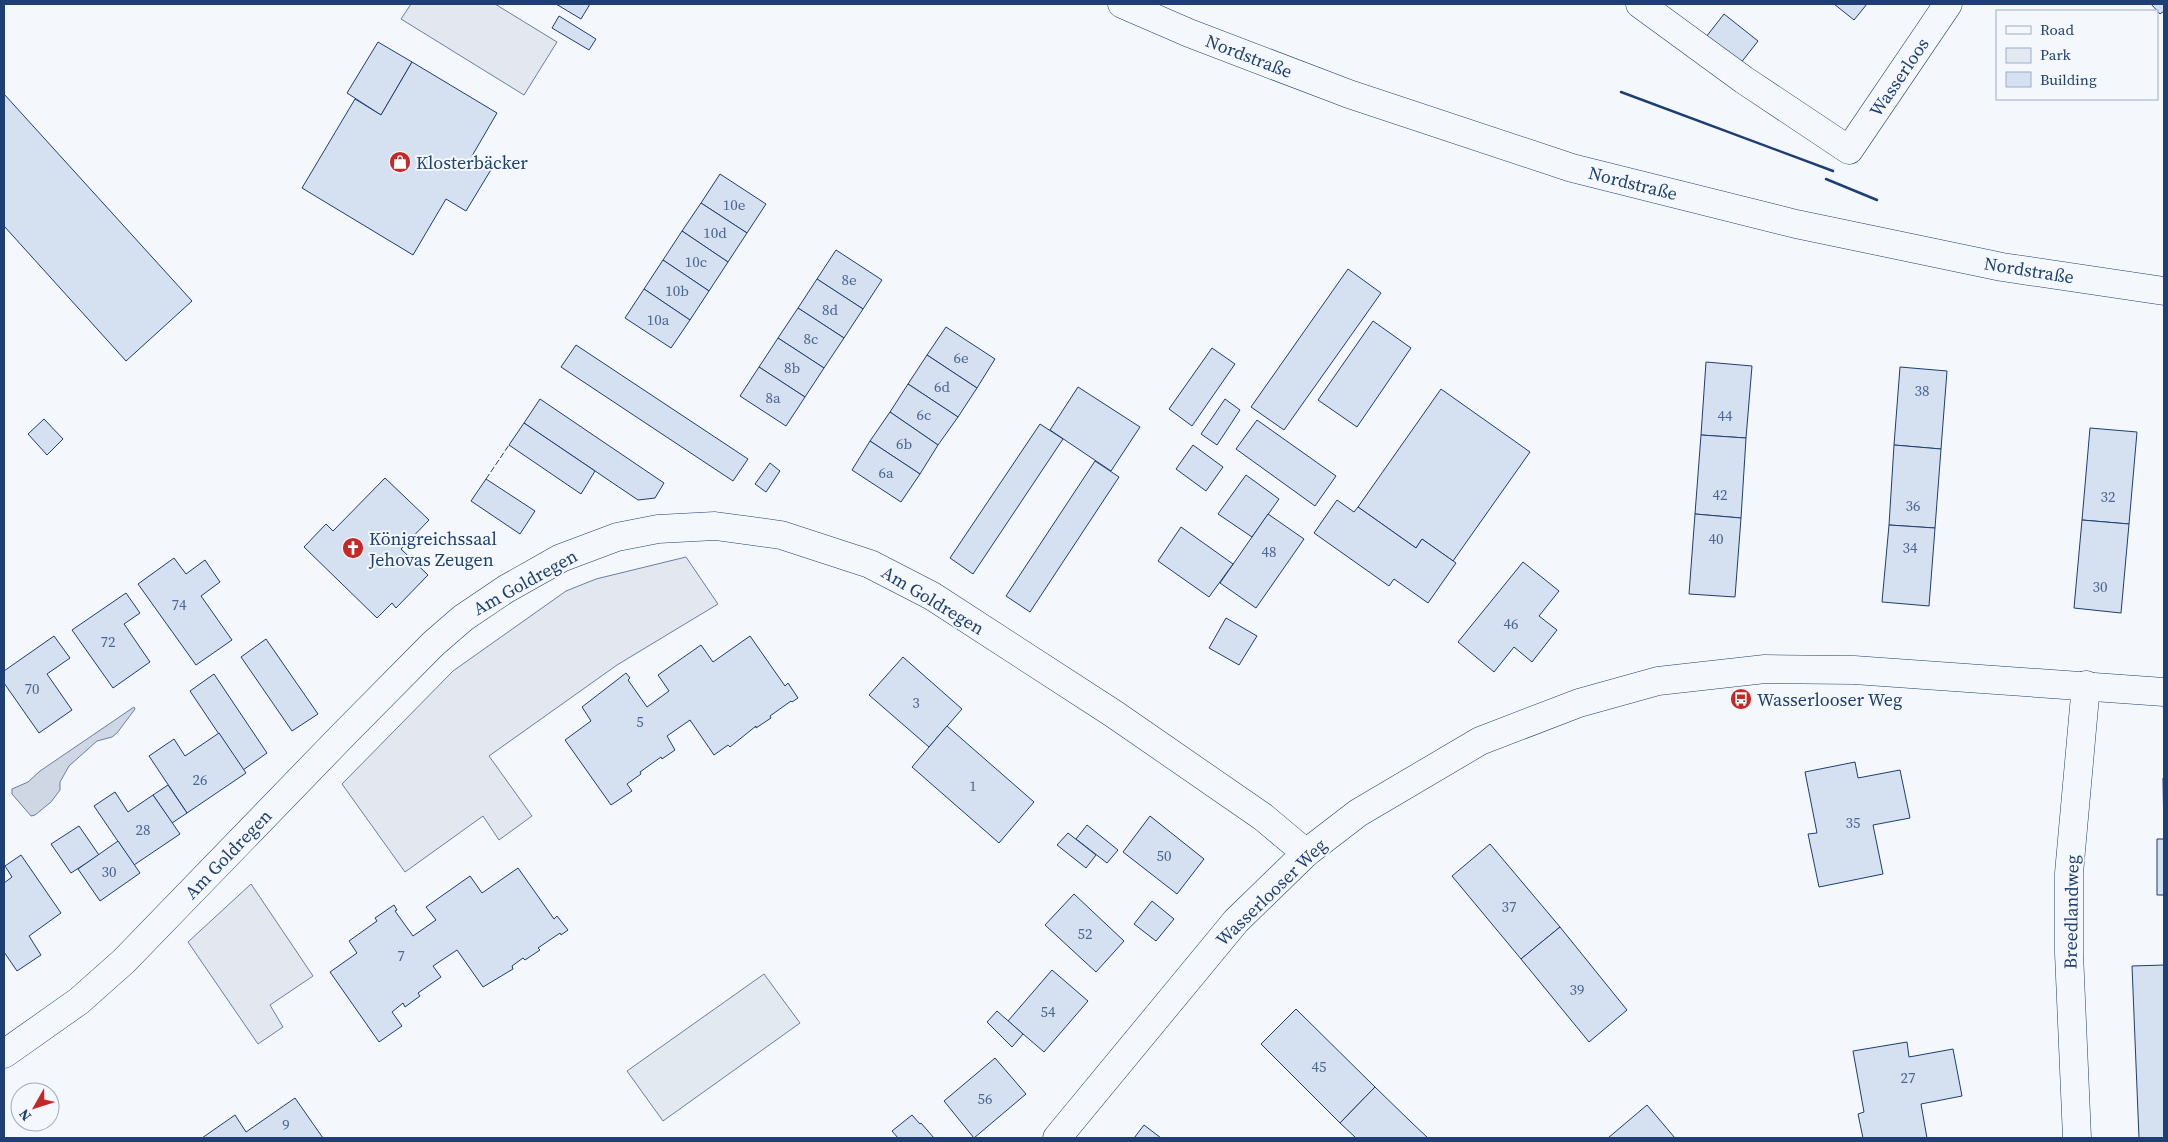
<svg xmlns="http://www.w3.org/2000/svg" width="2168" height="1142" font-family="'Source Serif 4',serif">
  <rect width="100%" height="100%" fill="#f4f7fb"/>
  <!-- green -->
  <path fill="#e3e9f0" stroke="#687fa3" d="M764,974l36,49 -137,98 -36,-50z"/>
  <!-- parking -->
  <g fill="#e3e8f0" stroke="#687fa3">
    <path d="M411,4h84l62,38 -33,53 -123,-76z"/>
    <path d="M686,557l32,47 -101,61 -128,91 43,60 -33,24 -16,-24 -78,56 -63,-88 111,-113 113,-80 30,-12z"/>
    <path d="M251,884l62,92 -43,29 13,22 -25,17 -70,-102z"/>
  </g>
  <!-- water -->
  <path fill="#cfd7e4" stroke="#687fa3" d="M134,707l1,2 -18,24 -5,4 -15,4 -28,25 -9,16v8l-9,12 -16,13 -4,1 -19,-22v-5l16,-7 12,-11z"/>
  <!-- building -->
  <g fill="#d5e0f0" stroke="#1d3f73">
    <path d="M556,4h34l-9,15z"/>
    <path d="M1834,4h33l-13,16z"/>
    <path d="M2151,4h13v7l-4,3z"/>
    <path d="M1724,14l34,27 -18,23 -34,-27z"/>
    <path d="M559,16l37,23 -7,11 -37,-22z"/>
    <path d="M378,42l34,20 -31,53 -34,-22z"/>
    <path d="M412,62l85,51 -25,43 20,12 -26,43 -20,-12 -33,56 -111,-67 53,-89 26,16z"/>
    <path d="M4,94l188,207 -66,60 -122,-135z"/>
    <path d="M720,174l46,30 -19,29 -46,-30z"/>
    <path d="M701,203l46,30 -19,29 -46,-31z"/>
    <path d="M682,231l46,31 -19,29 -46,-31z"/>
    <path d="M836,250l46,30 -19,29 -46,-30z"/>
    <path d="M663,260l46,31 -19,29 -46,-31z"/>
    <path d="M1348,269l33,24 -97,137 -33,-23z"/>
    <path d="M817,279l46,30 -19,29 -46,-30z"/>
    <path d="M644,289l46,31 -19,28 -46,-30z"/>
    <path d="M798,308l46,30 -20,30 -46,-30z"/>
    <path d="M1373,321l38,27 -54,79 -39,-27z"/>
    <path d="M946,327l49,32 -18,29 -50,-33z"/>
    <path d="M778,338l46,30 -19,29 -46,-30z"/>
    <path d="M576,345l172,114 -15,22 -172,-114z"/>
    <path d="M1212,348l23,16 -43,62 -23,-17z"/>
    <path d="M927,355l50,33 -19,29 -50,-33z"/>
    <path d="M1706,362l46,4 -6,72 -45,-3z"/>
    <path d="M759,367l46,30 -19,29 -46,-30z"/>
    <path d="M1900,367l47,4 -6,78 -47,-4z"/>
    <path d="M908,384l50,33 -20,28 -48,-33z"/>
    <path d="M1078,387l62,40 -29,44 -61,-41z"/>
    <path d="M1441,389l89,63 -77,109 -31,-22 -6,9 -58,-41z"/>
    <path d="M540,399l124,84 -9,15 -17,2 -114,-77z"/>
    <path d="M1225,399l15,11 -23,35 -16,-11z"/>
    <path d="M890,412l48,33 -18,29 -50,-33z"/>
    <path d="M44,419l19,20 -16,16 -19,-21z"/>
    <path d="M1257,420l79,56 -21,30 -79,-57z"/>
    <path d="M524,423l71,48 -14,23 -72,-49z"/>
    <path d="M1040,424l23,15 -90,135 -23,-16z"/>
    <path d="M2090,428l47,4 -8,92 -47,-4z"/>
    <path d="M1701,435l45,3 -5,80 -46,-4z"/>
    <path d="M870,441l50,33 -19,28 -49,-32z"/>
    <path d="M1193,445l30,22 -17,24 -30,-22z"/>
    <path d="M1894,445l47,4 -6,79 -46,-3z"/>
    <path d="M1095,461l24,16 -89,135 -24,-16z"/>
    <path d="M770,463l10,8 -14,21 -11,-8z"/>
    <path d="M1246,475l33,24 -27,38 -34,-23z"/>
    <path d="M385,478l44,42 -28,29 27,26 -32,33 -4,-5 -15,15 -73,-71 22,-23 7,7z"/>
    <path d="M486,479l49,32 -15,23 -49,-33z"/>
    <path d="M1337,500l17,12 4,-5 58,41 6,-9 34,24 -28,40 -34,-24 -5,7 -75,-53z"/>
    <path d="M1268,514l36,25 -48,69 -36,-25z"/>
    <path d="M1695,514l46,4 -6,79 -46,-3z"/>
    <path d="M2082,520l47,4 -8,89 -47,-5z"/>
    <path d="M1889,525l46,3 -6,78 -47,-4z"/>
    <path d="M1181,527l52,37 -24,33 -51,-36z"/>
    <path d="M174,558l12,16 19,-14 15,22 -19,14 31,44 -36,25 -58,-81z"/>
    <path d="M1523,562l36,29 -20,25 18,14 -25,32 -18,-15 -20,25 -36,-30z"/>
    <path d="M126,593l14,20 -16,11 26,38 -37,26 -41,-58z"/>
    <path d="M1226,618l31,18 -18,29 -30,-17z"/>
    <path d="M54,636l16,22 -23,16 25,36 -33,23 -35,-50v-12z"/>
    <path d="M750,636l35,50 3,-3 10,15 -6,4 -1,-1 -21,15 1,2 -15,10v-2l-26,21 -2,-2 -14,10 -24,-35 -23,16 8,14 -13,9 -1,-2 -21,15 1,2 -14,10 5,7 -21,14 -46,-65 26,-19 -9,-14 44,-34 4,5 -2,2 19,27 22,-16 -11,-16 43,-30 12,17z"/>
    <path d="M266,639l52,75 -26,17 -51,-74z"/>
    <path d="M903,657l59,52 -33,38 -60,-52z"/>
    <path d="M214,674l53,79 -24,17 -53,-79z"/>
    <path d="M947,726l87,76 -35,41 -87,-76z"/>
    <path d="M219,733l27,40 -59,40 -38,-57 25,-17 11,17z"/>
    <path d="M1855,762l3,16 42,-8 10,48 -37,7 10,49 -64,13 -11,-53 9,-1 -12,-61z"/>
    <path d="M2163,778h1v117h-7v-56h7z"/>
    <path d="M168,785l19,28 -15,10 -19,-28z"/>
    <path d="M115,792l13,20 25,-17 27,39 -46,31 -40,-59z"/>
    <path d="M1150,816l54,43 -27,35 -54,-42z"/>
    <path d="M1087,825l31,25 -11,13 -31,-24z"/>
    <path d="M79,826l20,29 -28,18 -20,-29z"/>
    <path d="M1068,833l28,22 -10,13 -29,-23z"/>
    <path d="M118,841l22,32 -40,28 -22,-32z"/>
    <path d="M1490,844l70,83 -39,32 -69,-83z"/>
    <path d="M21,855l40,58 -32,23 12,19 -24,16 -13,-19v-69l8,-6 -7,-11z"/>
    <path d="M518,868l36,51 3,-3 11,14 -7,5 -1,-2 -22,15 2,2 -15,10 -2,-2 -11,8 1,3 -30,18 -26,-37 -24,16 8,11 -23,16 2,3 -15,11 -2,-4 -11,9 10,14 -23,16 -49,-70 27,-19 -8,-12 28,-20 -2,-3 19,-13 3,5 -2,1 18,25 23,-16 -10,-13 44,-31 12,17z"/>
    <path d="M1074,894l50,47 -28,31 -51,-47z"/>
    <path d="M1152,901l22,18 -18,22 -22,-17z"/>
    <path d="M1560,927l67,83 -38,32 -68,-83z"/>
    <path d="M2164,965v173h-25l-7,-172z"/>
    <path d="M1052,970l36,31 -44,51 -36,-31z"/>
    <path d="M1296,1009l79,78 -35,36 -79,-79z"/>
    <path d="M997,1011l26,23 -11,13 -25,-25z"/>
    <path d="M1907,1042l2,15 44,-8 9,47 -41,8 6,34h-64l-5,-24 6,-2 -11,-61z"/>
    <path d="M995,1058l31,36 -52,44 -30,-37z"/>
    <path d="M1375,1087l36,35 17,16h-72l-16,-15z"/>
    <path d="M295,1098l28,40h-121l33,-23 11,17z"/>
    <path d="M1647,1105l28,33h-67z"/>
    <path d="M912,1115l8,9 1,-1 13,15h-36l-6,-7z"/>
    <path d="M1144,1125l17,13h-27z"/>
  </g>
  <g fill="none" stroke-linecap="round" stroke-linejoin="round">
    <!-- minor casing -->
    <g stroke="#1d3f73" stroke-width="29">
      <g id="minor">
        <path d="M1640,4l104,76 105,70 99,-146"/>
        <path d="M4,1054l75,-53 45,-40 219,-226 90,-91 30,-26 43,-29 55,-31 56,-21 41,-8 57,-3 66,9 89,29 62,32 182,118 149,103 43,36"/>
        <path d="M1057,1138l179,-217 70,-68 52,-40 122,-72 99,-38 79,-22 107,-12 89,1 310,22"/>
        <path d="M2077,1138l-8,-185v-80l17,-188"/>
      </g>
    </g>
    <!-- major casing -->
    <g stroke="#1d3f73" stroke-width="29">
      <path id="major" d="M1122,4l67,29 160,61 223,74 224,56 206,43 162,24"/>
    </g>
    <!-- minor -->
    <use href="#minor" stroke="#f4f7fb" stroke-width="28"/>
    <!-- major -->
    <use href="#major" stroke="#f4f7fb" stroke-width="28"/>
    <!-- fence -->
    <path stroke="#1d3f73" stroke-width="1" stroke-dasharray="6 2.5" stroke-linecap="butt" d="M486,479l23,-34"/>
    <!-- wall -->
    <g stroke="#1d3f73" stroke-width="2.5">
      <path d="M1621,92l212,79"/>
      <path d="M1826,179l51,21"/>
    </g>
  </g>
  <!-- icons -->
  <defs>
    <g id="shop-disc" transform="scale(1.125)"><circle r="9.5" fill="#c62828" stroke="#f4f7fb"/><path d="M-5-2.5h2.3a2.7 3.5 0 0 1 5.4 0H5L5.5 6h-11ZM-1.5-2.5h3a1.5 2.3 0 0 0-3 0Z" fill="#fff"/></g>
    <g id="church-disc" transform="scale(1.125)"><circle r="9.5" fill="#c62828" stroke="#f4f7fb"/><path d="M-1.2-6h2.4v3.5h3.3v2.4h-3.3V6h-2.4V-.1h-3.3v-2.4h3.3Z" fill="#fff"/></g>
    <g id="bus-disc" transform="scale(1.125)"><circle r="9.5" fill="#c62828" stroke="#f4f7fb"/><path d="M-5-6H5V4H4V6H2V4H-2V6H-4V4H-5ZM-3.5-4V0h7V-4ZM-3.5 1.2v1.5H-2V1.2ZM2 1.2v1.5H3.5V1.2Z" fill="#fff"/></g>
  </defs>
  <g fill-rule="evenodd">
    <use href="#shop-disc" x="400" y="162"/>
    <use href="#church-disc" x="353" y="548"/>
    <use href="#bus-disc" x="1741" y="699"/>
  </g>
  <g text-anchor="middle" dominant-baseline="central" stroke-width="4" stroke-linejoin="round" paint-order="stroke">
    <!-- number labels -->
    <g font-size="15" fill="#4b6792">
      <text x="734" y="204">10e</text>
      <text x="715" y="232">10d</text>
      <text x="696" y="261">10c</text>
      <text x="849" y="279">8e</text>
      <text x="677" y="290">10b</text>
      <text x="830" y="309">8d</text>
      <text x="658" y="319">10a</text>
      <text x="811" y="338">8c</text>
      <text x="961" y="357">6e</text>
      <text x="792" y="367">8b</text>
      <text x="942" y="386">6d</text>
      <text x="1922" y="390">38</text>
      <text x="773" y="397">8a</text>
      <text x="924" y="414">6c</text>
      <text x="1725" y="415">44</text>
      <text x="904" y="443">6b</text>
      <text x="886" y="472">6a</text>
      <text x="1720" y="494">42</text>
      <text x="2108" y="496">32</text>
      <text x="1913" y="505">36</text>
      <text x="1716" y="538">40</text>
      <text x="1910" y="547">34</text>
      <text x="1269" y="551">48</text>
      <text x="2100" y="586">30</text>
      <text x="179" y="604">74</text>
      <text x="1511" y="623">46</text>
      <text x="108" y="641">72</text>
      <text x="32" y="688">70</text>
      <text x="916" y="702">3</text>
      <text x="640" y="721">5</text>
      <text x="200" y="779">26</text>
      <text x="973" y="785">1</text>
      <text x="1853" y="822">35</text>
      <text x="143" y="829">28</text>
      <text x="1164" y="855">50</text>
      <text x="109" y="871">30</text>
      <text x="1509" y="906">37</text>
      <text x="1085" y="933">52</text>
      <text x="401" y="955">7</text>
      <text x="1577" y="989">39</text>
      <text x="1048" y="1011">54</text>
      <text x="1319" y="1066">45</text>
      <text x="1908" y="1077">27</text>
      <text x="985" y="1098">56</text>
      <text x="286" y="1124">9</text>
    </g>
    <!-- street labels -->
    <g font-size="18" fill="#1d3f73" stroke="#f4f7fb">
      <text transform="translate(1249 56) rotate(21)">Nordstraße</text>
      <text transform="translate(1899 77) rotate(-56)">Wasserloos</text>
      <text transform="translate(1633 183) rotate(14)">Nordstraße</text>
      <text transform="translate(2029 270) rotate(9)">Nordstraße</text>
      <text transform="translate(525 582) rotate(-29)">Am Goldregen</text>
      <text transform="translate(933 600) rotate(31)">Am Goldregen</text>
      <text transform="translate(228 854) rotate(-46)">Am Goldregen</text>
      <text transform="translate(1271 892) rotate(-44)">Wasserlooser Weg</text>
      <text transform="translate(2071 912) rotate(-89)">Breedlandweg</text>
    </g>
    <!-- poi labels -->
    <g font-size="18" fill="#1d3f73" stroke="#f4f7fb" text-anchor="start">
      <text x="416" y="162">Klosterbäcker</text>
      <text x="369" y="538">Königreichssaal<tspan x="369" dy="21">Jehovas Zeugen</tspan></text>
      <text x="1757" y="699">Wasserlooser Weg</text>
    </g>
  </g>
  <!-- border -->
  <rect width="2168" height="1142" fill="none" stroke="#1d3f73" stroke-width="10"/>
  <!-- legend -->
  <rect x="1996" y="10" width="162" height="90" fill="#f4f7fb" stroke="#9eadc5"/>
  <rect x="2006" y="26" width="25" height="8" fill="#f4f7fb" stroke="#9eadc5"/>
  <text x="2040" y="35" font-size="15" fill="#1d3f73">Road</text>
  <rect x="2006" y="48" width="25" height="15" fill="#e3e9f0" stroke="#9eadc5"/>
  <text x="2040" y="60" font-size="15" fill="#1d3f73">Park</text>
  <rect x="2006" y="72" width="25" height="15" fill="#d5e0f0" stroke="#9eadc5"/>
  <text x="2040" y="85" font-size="15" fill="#1d3f73">Building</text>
  <!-- north arrow -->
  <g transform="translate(35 1107) rotate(231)"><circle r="24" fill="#f4f7fb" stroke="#9eadc5"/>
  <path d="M0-4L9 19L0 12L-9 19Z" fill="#c62828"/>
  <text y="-8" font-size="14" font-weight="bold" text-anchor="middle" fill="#1d3f73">N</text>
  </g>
</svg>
